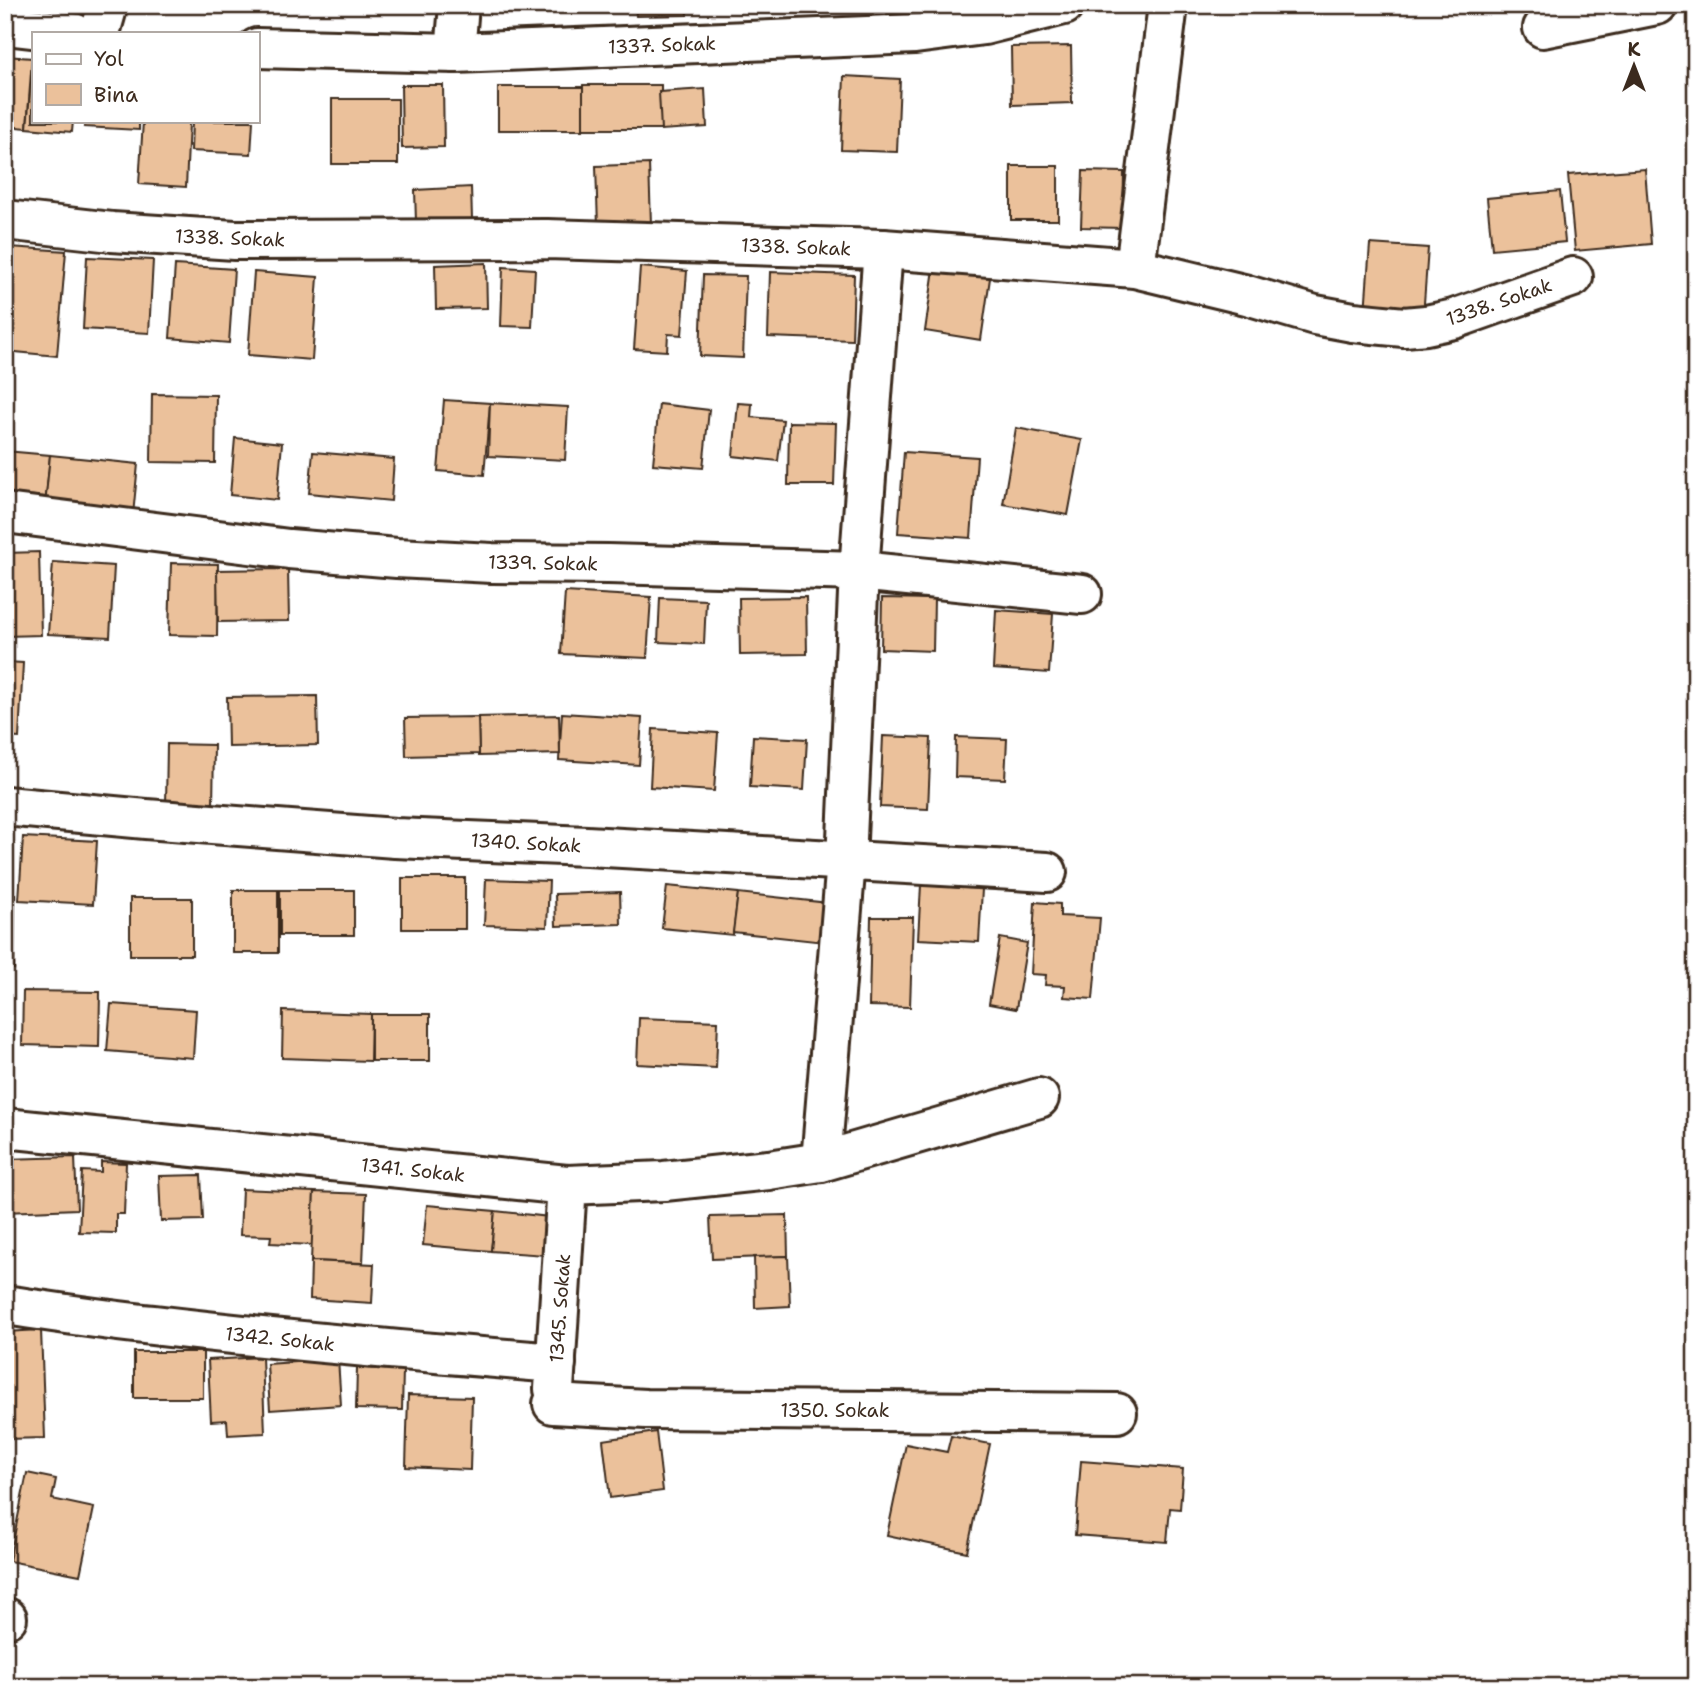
<svg xmlns="http://www.w3.org/2000/svg" width="1701" height="1692" font-family="'Shantell Sans',sans-serif">
  <rect width="100%" height="100%" fill="#fff"/>
  <filter id="ink" filterUnits="userSpaceOnUse"><feTurbulence type="fractalNoise" baseFrequency=".0143" numOctaves="2"/><feDisplacementMap in="SourceGraphic" scale="14" xChannelSelector="R" yChannelSelector="G"/><feConvolveMatrix kernelMatrix="1 2 1 2 8 2 1 2 1" color-interpolation-filters="sRGB"/></filter>
  <g filter="url(#ink)">
    <!-- building -->
    <g fill="#ebc19b" stroke="#3b2a1e" stroke-width="2">
      <path d="M635,5h52v10l-51,1z"/>
      <path d="M1071,46l1,57 -60,2 -1,-58z"/>
      <path d="M5,56l27,2 -5,70 -22,-2z"/>
      <path d="M32,70l1,1v50h40l-1,11 -45,-4z"/>
      <path d="M844,76l56,3 -3,73 -56,-2z"/>
      <path d="M401,85h42l1,62 -42,1z"/>
      <rect x="583" y="85" width="78" height="44"/>
      <rect x="498" y="87" width="85" height="43"/>
      <path d="M705,89l2,38 -46,3 -2,-38z"/>
      <rect x="332" y="99" width="66" height="65"/>
      <path d="M85,121h54v9l-55,-3z"/>
      <path d="M143,121l46,2 -3,64 -47,-3z"/>
      <path d="M192,121h61l-2,33 -60,-3z"/>
      <path d="M649,164l2,60 -53,2 -2,-60z"/>
      <rect x="1011" y="166" width="47" height="54"/>
      <path d="M1645,169l6,75 -76,7 -7,-76z"/>
      <path d="M1083,171l41,1 -1,56 -42,-1z"/>
      <path d="M471,187l1,32 -56,3 -1,-32z"/>
      <path d="M1560,191l5,51 -73,7 -5,-51z"/>
      <path d="M1370,244l58,4 -5,69 -58,-4z"/>
      <path d="M10,247l56,4 -9,105 -52,-5v-45z"/>
      <path d="M87,257l66,3 -4,73 -66,-4z"/>
      <path d="M486,263l1,45 -51,1 -1,-44z"/>
      <path d="M175,265l59,4 -5,74 -59,-5z"/>
      <path d="M503,267l32,2 -3,58 -31,-1z"/>
      <path d="M640,267l47,4 -5,64 -14,-1 -1,17 -33,-2z"/>
      <path d="M934,269l56,9 -9,62 -56,-9z"/>
      <path d="M254,272l64,5 -6,83 -64,-5z"/>
      <path d="M770,272l84,3 -2,65 -84,-3z"/>
      <path d="M703,275l43,1 -3,82 -43,-2z"/>
      <path d="M152,394l64,1 -1,68 -64,-1z"/>
      <path d="M444,400l46,3 -6,72 -46,-4z"/>
      <path d="M490,403l78,4 -3,53 -77,-4z"/>
      <path d="M738,403l14,1 -1,13 32,3 -5,41 -45,-5z"/>
      <path d="M659,404l50,6 -6,58 -50,-4z"/>
      <path d="M789,422l47,1 -2,62h-46z"/>
      <path d="M1016,428l66,12 -14,75 -65,-11z"/>
      <path d="M235,438l47,5 -5,57 -47,-5z"/>
      <path d="M5,451l45,4 -4,42 -41,-4z"/>
      <path d="M313,452l81,7 -3,42 -82,-8z"/>
      <path d="M904,452l73,5 -6,81 -73,-5z"/>
      <path d="M50,455l88,9 -5,51 -88,-9z"/>
      <path d="M39,552l2,83 -36,1v-83z"/>
      <path d="M53,562l61,4 -4,71 -62,-3z"/>
      <path d="M171,563l47,1 -1,72 -48,-1z"/>
      <path d="M288,569l1,52 -71,1 -1,-52z"/>
      <path d="M565,592l86,5 -4,61 -86,-4z"/>
      <path d="M806,597l1,57 -67,1 -1,-57z"/>
      <path d="M660,598l46,2 -2,44 -46,-2z"/>
      <path d="M882,598l52,1 -1,52 -52,-2z"/>
      <path d="M996,610l57,4 -4,59 -56,-4z"/>
      <path d="M5,662l18,1 -4,75 -14,-1z"/>
      <path d="M317,696l1,49 -90,2 -1,-50z"/>
      <path d="M562,713l80,5 -3,47 -80,-5z"/>
      <path d="M559,715l1,39 -81,2 -1,-39z"/>
      <path d="M478,717l1,37 -73,2 -1,-38z"/>
      <path d="M653,729l65,4 -4,58 -64,-4z"/>
      <path d="M753,736l54,3 -3,51 -54,-3z"/>
      <path d="M883,736l48,2 -3,71 -48,-2z"/>
      <path d="M956,737l51,2 -2,40 -50,-2z"/>
      <path d="M167,744l47,1 -1,62 -47,-1z"/>
      <path d="M23,837l74,4 -4,63 -74,-4z"/>
      <rect x="402" y="878" width="63" height="51"/>
      <path d="M486,879l63,2 -2,46 -63,-2z"/>
      <path d="M921,885l61,4 -3,53 -61,-3z"/>
      <path d="M667,886l71,7 -5,42 -71,-7z"/>
      <rect x="233" y="890" width="45" height="63"/>
      <rect x="280" y="890" width="74" height="45"/>
      <path d="M620,892l1,32 -65,2 -1,-32z"/>
      <path d="M738,893l90,10 -4,39 -91,-10z"/>
      <path d="M5,894h10l-1,75h-9z"/>
      <rect x="130" y="898" width="62" height="57"/>
      <path d="M1035,902l25,2v12l40,2 -7,81 -29,-2 1,-11 -20,-1 1,-10 -15,-1z"/>
      <path d="M871,917h42l-3,90 -41,-1z"/>
      <path d="M1000,938l27,5 -11,66 -27,-5z"/>
      <path d="M23,991l77,1 -1,55 -77,-2z"/>
      <path d="M111,1004l85,6 -3,48 -86,-7z"/>
      <path d="M283,1011l88,3 -1,47 -88,-3z"/>
      <rect x="371" y="1014" width="59" height="47"/>
      <path d="M639,1018l79,3 -2,47 -79,-4z"/>
      <path d="M75,1157l2,52 -72,3v-53z"/>
      <path d="M101,1162l25,1 -2,51h-8v19l-37,-1 3,-61 19,1z"/>
      <path d="M201,1175l2,45 -42,1 -2,-45z"/>
      <path d="M242,1189l72,3 -2,53 -42,-2 1,-7 -31,-1z"/>
      <path d="M314,1192l52,2 -3,69 -52,-2z"/>
      <path d="M427,1205l68,6 -4,40 -68,-6z"/>
      <path d="M495,1211l54,6 -4,38 -54,-4z"/>
      <path d="M787,1215l1,41 -76,3 -2,-42z"/>
      <path d="M788,1256l2,50 -35,2 -1,-51z"/>
      <path d="M311,1261l63,3 -2,39 -62,-4z"/>
      <path d="M41,1330l4,108 -40,1v-107z"/>
      <rect x="134" y="1352" width="69" height="46"/>
      <path d="M262,1357l3,76 -37,2 -1,-15 -16,1 -3,-61z"/>
      <path d="M338,1359l3,46 -71,5 -3,-46z"/>
      <path d="M357,1368l46,2 -1,40 -46,-1z"/>
      <path d="M408,1395l64,2 -2,73 -64,-3z"/>
      <path d="M656,1432l7,59 -53,7 -7,-58z"/>
      <path d="M951,1436l39,8 -23,108 -80,-17 19,-91 41,8z"/>
      <path d="M1081,1461l102,8 -3,40 -10,-1 -3,34 -92,-7z"/>
      <path d="M5,1467h9l-4,57h-5z"/>
      <path d="M27,1473l29,6 -4,20 42,9 -14,67 -71,-14z"/>
    </g>
    <g fill="none" stroke-linecap="round" stroke-linejoin="round">
      <!-- street casing -->
      <g stroke="#3b2a1e" stroke-width="44">
        <g id="street">
          <path d="M5,25l69,8"/>
          <path d="M1543,28l114,-23"/>
          <path d="M100,33l8,-28"/>
          <path d="M257,48l198,5 460,-19 69,-9 80,-20"/>
          <path d="M455,53l4,-48"/>
          <path d="M5,220l107,12 123,8 312,-1 336,10 252,19 112,27 68,20 38,7 51,5 22,-2 28,-6 119,-42"/>
          <path d="M1135,268l33,-263"/>
          <path d="M5,513l284,36 108,9 95,5 116,1 251,7 223,23"/>
          <path d="M5,806l141,13 249,19 192,8 460,26"/>
          <path d="M5,1128l562,57 97,-4 105,-11 52,-8 218,-64"/>
          <path d="M821,1162l25,-301 13,-290 24,-322"/>
          <path d="M5,1305c49,7 99,15 148,20 134,16 269,27 403,38"/>
          <path d="M554,1389l13,-204"/>
          <path d="M553,1404l93,5 471,4"/>
          <path d="M5,1618h2"/>
        </g>
      </g>
      <!-- street -->
      <use href="#street" stroke="#fff" stroke-width="38"/>
    </g>
  </g>
  <g text-anchor="middle" dominant-baseline="central" stroke-width="5" stroke-linejoin="round" paint-order="stroke">
    <!-- street labels -->
    <g font-size="19" fill="#3b2a1e" stroke="#fff">
      <text transform="translate(662 45) rotate(-2)">1337. Sokak</text>
      <text transform="translate(230 238) rotate(2)">1338. Sokak</text>
      <text transform="translate(796 247) rotate(2)">1338. Sokak</text>
      <text transform="translate(1499 302) rotate(-19)">1338. Sokak</text>
      <text transform="translate(543 563) rotate(1)">1339. Sokak</text>
      <text transform="translate(526 843) rotate(3)">1340. Sokak</text>
      <text transform="translate(413 1170) rotate(6)">1341. Sokak</text>
      <text transform="translate(560 1308) rotate(-86)">1345. Sokak</text>
      <text transform="translate(280 1339) rotate(6)">1342. Sokak</text>
      <text x="835" y="1410">1350. Sokak</text>
    </g>
  </g>
  <!-- margin -->
  <rect width="1701" height="1692" fill="none" stroke="#fff" stroke-width="28"/>
  <rect x="14" y="14" width="1673" height="1664" fill="none" stroke="#3b2a1e" stroke-width="2.5" filter="url(#ink)"/>
  <!-- legend -->
  <rect x="32" y="32" width="228" height="91" fill="#ffffff" stroke="#b1aaa5" stroke-width="2"/>
  <rect x="46" y="54" width="35" height="10" fill="#ffffff" stroke="#b1aaa5" stroke-width="2"/>
  <text x="94" y="66" font-size="21" fill="#3b2a1e">Yol</text>
  <rect x="46" y="84" width="35" height="21" fill="#ebc19b" stroke="#b1aaa5" stroke-width="2"/>
  <text x="94" y="102" font-size="21" fill="#3b2a1e">Bina</text>
  <!-- north arrow -->
  <g transform="translate(1634 66)" stroke="#ffffff" stroke-width="5" paint-order="stroke">
  <path d="M0-5L12 26L0 18L-12 26Z" fill="#3b2a1e"/>
  <text y="-10" font-size="19" font-weight="bold" text-anchor="middle" fill="#3b2a1e">K</text>
  </g>
</svg>
